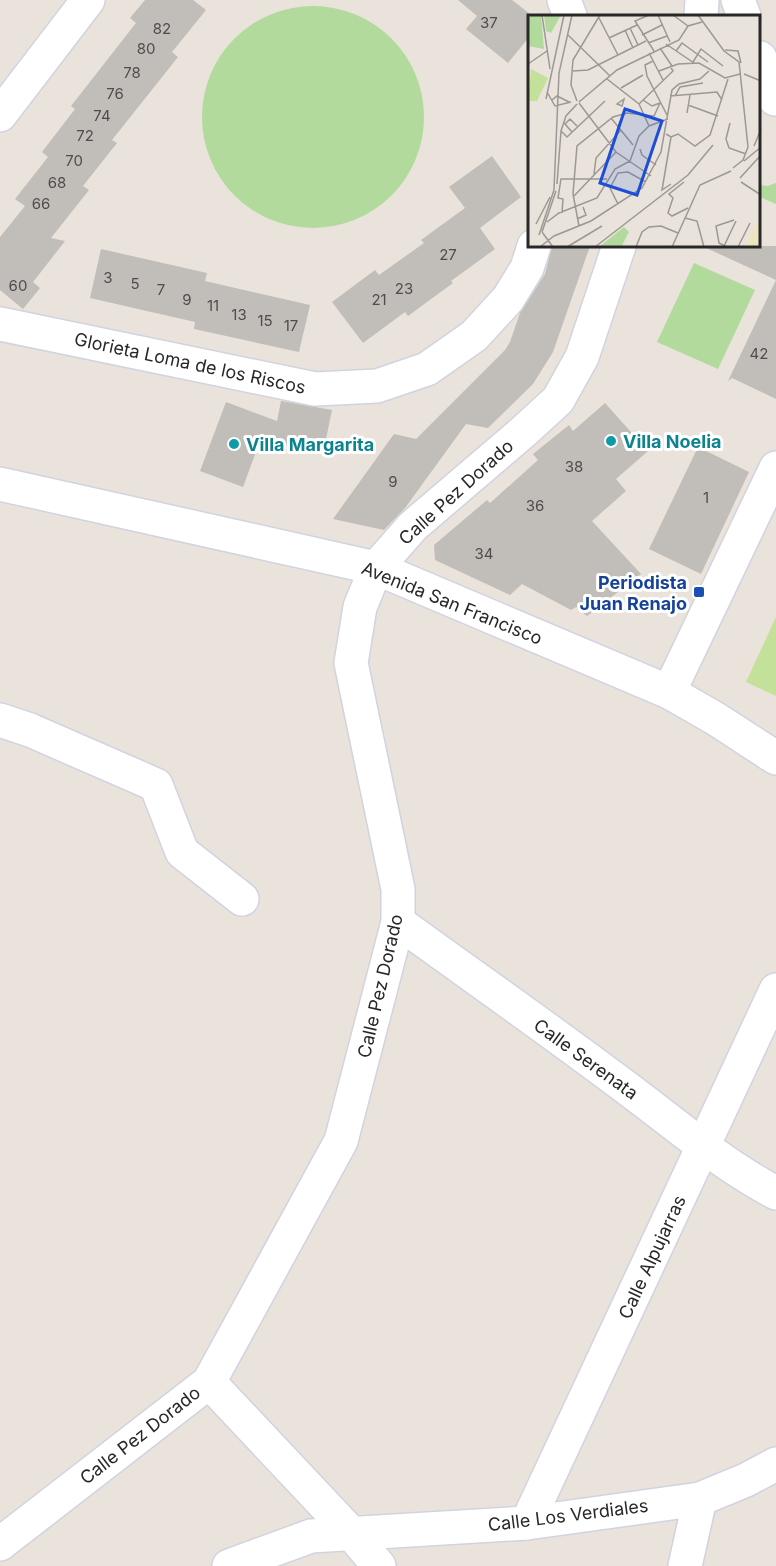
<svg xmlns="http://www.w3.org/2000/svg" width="776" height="1566" font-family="Inter,sans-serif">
  <rect width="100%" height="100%" fill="#e9e3db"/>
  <!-- green -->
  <g fill="#b2da9d">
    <circle cx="313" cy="117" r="111"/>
    <path d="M776,183v21l-16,-7v-12l7,1z"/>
    <path d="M694,263l61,27 -37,79 -61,-27z"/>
  </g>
  <!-- pitch -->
  <path fill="#c3e199" d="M776,617v79l-30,-14z"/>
  <!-- building -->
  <g fill="#c1bdb8">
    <path d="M145,0h48l13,10 -34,42 6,5 -66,83 5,3 -34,43 6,4 -38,48 14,3 -32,41 7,6 -17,21 -23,-19v-53l25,-31 -10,-7 33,-42 -6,-5 33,-43 -4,-3 65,-83 -6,-5z"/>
    <path d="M458,0h54l18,14v22l-22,27 -42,-34 11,-13z"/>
    <path d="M492,156l29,41 -41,31 15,21 -44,32 2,2 -45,33 -3,-4 -42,31 -31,-41 43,-32 4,5 45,-32 -3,-3 44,-32 -16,-21z"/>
    <path d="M552,246h38l-37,106 -20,32 -45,44 -22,-4 -61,84 -21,22 -51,-11 61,-85 22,5 89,-89 5,-8 10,-29 25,-39z"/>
    <path d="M702,246h74v153l-44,-21 -4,3 48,-101z"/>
    <path d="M101,249l106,24 -2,8 105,24 -11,47 -105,-23 1,-7 -105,-24z"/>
    <path d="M281,401l51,9 -6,29 5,2 -4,13 -67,-13 -17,46 -43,-16 26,-69 51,19z"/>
    <path d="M605,403l43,48 -32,28 10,12 -34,30 49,53 -54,42 -11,-9 -5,3 -49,-26 -12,11 -75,-35 -1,-15 53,-45 3,3 48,-43 -5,-6 36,-29 4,6z"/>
    <path d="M698,447l51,25 -48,102 -52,-25z"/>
  </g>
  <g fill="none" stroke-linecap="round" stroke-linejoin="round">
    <!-- minor casing -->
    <g stroke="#d1d3e0" stroke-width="36">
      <g id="minor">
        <path d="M564,0l6,16"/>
        <path d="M738,0l6,16"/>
        <path d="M701,16l1,-16"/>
        <path d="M760,58l15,41"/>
        <path d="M0,115l88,-115"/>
        <path d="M0,324l315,65 62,-3 50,-17 47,-33 34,-37 19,-31 7,-22"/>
        <path d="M0,484l376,84 293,124 47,27 60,39"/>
        <path d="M669,692l107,-224"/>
        <path d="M0,720l30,10 126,55 26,67 60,47"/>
        <path d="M398,922c73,53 146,104 218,158 52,38 103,83 160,113"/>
        <path d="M209,1382l143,152 27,32"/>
        <path d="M527,1523l249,-533"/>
        <path d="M0,1544l209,-162 132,-241 57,-219v-33l-47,-226 9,-56 16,-39 37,-42 110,-94 35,-32 24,-43 37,-111"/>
        <path d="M229,1566l82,-30 216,-13 173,-24 46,-19 30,-16"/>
        <path d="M685,1566l15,-67"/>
      </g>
    </g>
    <!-- minor -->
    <use href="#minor" stroke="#fff" stroke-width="33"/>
  </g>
  <!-- markers -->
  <g fill="#0f9aa8" stroke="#fff" stroke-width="2">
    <circle cx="611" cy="441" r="6"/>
    <circle cx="234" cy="444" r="6"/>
  </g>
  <rect fill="#1a4fb4" stroke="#fff" stroke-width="2" x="693" y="586" width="12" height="12" rx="3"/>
  <g text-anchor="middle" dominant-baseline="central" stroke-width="6" stroke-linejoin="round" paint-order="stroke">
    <!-- number labels -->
    <g font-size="15" fill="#4e4d4c">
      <text x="489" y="22">37</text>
      <text x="162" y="28">82</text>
      <text x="146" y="48">80</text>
      <text x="132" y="72">78</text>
      <text x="115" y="93">76</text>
      <text x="102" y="115">74</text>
      <text x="85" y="135">72</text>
      <text x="74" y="160">70</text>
      <text x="57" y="182">68</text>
      <text x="41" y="203">66</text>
      <text x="448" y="254">27</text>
      <text x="108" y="277">3</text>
      <text x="135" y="283">5</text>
      <text x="18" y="285">60</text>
      <text x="404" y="288">23</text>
      <text x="161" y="289">7</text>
      <text x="187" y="299">9</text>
      <text x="379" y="299">21</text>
      <text x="213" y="305">11</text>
      <text x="239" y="314">13</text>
      <text x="265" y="320">15</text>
      <text x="291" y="325">17</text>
      <text x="759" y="353">42</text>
      <text x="574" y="466">38</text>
      <text x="393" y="481">9</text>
      <text x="706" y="497">1</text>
      <text x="535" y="505">36</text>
      <text x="484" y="553">34</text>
    </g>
    <!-- street labels -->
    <g font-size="18" fill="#282828" stroke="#fff">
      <text transform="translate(190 363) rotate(12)">Glorieta Loma de los Riscos</text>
      <text transform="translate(456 492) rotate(-42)">Calle Pez Dorado</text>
      <text transform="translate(452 603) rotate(22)">Avenida San Francisco</text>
      <text transform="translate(380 986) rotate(-77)">Calle Pez Dorado</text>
      <text transform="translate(586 1059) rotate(36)">Calle Serenata</text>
      <text transform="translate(652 1257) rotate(-65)">Calle Alpujarras</text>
      <text transform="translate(140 1435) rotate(-38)">Calle Pez Dorado</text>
      <text transform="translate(568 1515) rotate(-7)">Calle Los Verdiales</text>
    </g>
    <!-- culture labels -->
    <g font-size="18" font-weight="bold" fill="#0d838f" stroke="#fff" text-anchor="start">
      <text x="623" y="441">Villa Noelia</text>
      <text x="246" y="444">Villa Margarita</text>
    </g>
    <!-- transit labels -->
    <g font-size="18" font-weight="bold" fill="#164399" stroke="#fff" text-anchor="end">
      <text x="687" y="582">Periodista<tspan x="687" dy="21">Juan Renajo</tspan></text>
    </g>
  </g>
  <!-- overview -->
  <g transform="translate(528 15)">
    <rect width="232" height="232" fill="#e9e3db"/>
    <path d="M0,0h13l3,34 -16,-3zM16,0h17l-10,18 -5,-2zM96,212l5,5 -8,15h-22z" fill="#b2da9d"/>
    <path d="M232,205v27h-15l11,-23z" fill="#ebe5c1"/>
    <path d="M3,54l17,9 -11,23h-9z" fill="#c3e199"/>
    <path fill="none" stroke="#9c9893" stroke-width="1.5" d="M14,0l8,54M121,0l-14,6 19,30M130,0l12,27M145,0l15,11M170,0l26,36 15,11 9,85 -5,13 -10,8M71,3l19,37M102,13l8,17M97,15l8,18M40,20l42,41M114,20l20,-10M81,23l28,-13M120,28l19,-7M138,29l28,19M132,33l12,18M197,35l13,1 3,12M148,36l6,-8 26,19M121,38l14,27M125,46l-8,4 2,11 20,39M165,47l8,-13 22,17M0,49l19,-13M45,56l15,-1 58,-29M131,56l19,-7 21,-1 26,15 15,-4M216,59l17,7M79,64l32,25 10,22M93,73l22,-13M19,77l8,14 16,-4M142,81l47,-4 5,8M147,81l5,-9 23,-4M18,84l18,-84M96,84l-2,7 -5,-2zM24,85l5,-4 12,6M115,85l9,6 8,-3M49,86l-6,-16 2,-25 27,-45M51,87l38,-32 62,-30 9,-14 14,-4M51,88l37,49 35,24M111,89l34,-33 -3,-5M160,90l30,11M159,98l3,-18M83,103l22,27M202,108l-4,16 3,9 17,6M33,116l6,6 38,-36M44,117l-7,-8 5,-5 7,7M138,119l5,3 7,-3 17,12 15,-11 18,-56M226,131l7,-17M112,134l2,6 14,10M216,146l17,-14M66,159l2,-16 25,-28M212,163l21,-23M156,167l-15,12 4,4 -5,15 4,3 16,-8M213,167l20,13M29,169l4,-53 5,-15 11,-12M143,169l-9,6 9,-53M46,181l42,-44M90,189l-8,-16 8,-15 10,-1 18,10M34,198l1,-14 -5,-1 3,-19h46M157,203l12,3 7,26M49,204l9,-4 -3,-8M19,207l12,-9 38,-15 18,-29 15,-8 9,-25 10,-10 19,-7M8,209l14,-27M51,211l-6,-32 4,-48 36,-29 14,-4 27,3 6,-13M14,217l14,-41M14,217l11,15M11,220l15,-45 5,-117 13,-58M196,231l12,-25M12,232l14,-11 37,-15 51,-33 19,-36 11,-62 7,-6 21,-5 9,-8M39,232l35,-21M67,232l93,-72 25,-30M108,232l6,-15 7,-5 12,-1 17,7M144,232l28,-62 31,-14M199,232l-8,-4 -3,-17 18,-6M210,232l12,-24"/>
    <path fill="#1d4ed8" fill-opacity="0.15" stroke="#1d4ed8" stroke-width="3" d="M97,94l37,12 -25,74 -37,-12z"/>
    <rect width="232" height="232" fill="none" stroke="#282828" stroke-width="3"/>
  </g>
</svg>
